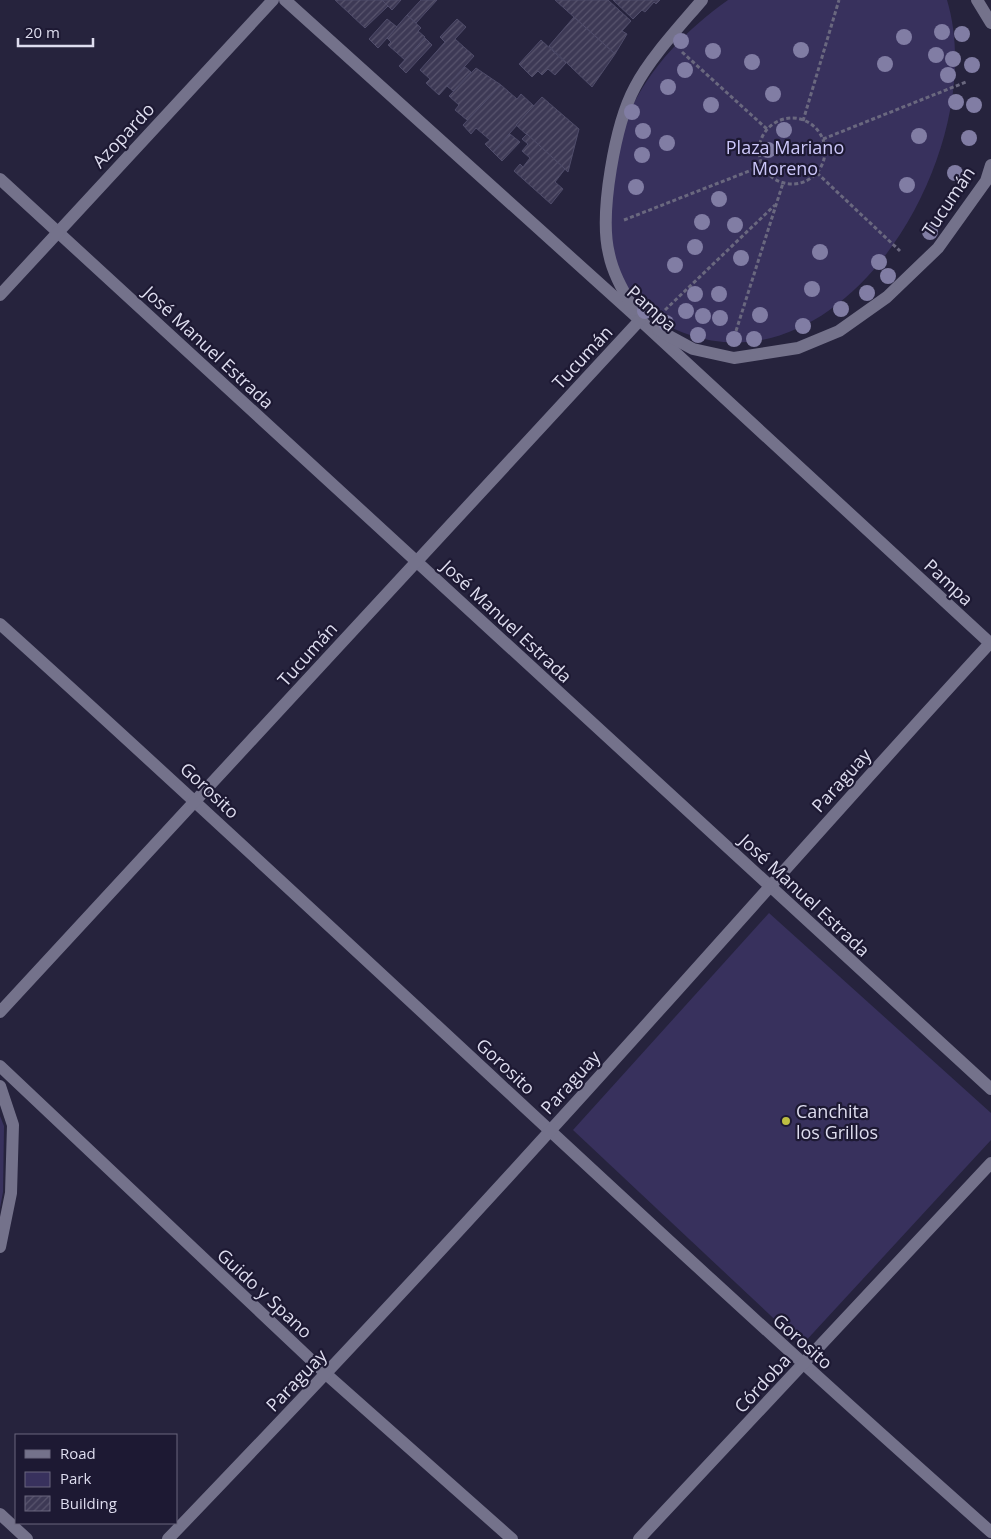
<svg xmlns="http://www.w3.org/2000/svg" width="991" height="1539" font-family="'Open Sans',sans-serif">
  <defs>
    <pattern id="building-hatch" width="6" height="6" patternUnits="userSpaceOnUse" patternTransform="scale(1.25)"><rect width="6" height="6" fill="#3d3955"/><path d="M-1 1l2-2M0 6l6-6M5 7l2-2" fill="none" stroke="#59556e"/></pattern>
  </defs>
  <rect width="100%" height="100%" fill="#26233d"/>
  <!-- green -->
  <g fill="#38315d">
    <path d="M728,0h219c44,146 -98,391 -260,334 -26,-9 -48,-25 -61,-49 -4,-8 -9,-16 -13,-25 -7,-17 -8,-57 -4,-74 7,-24 10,-51 20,-73 21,-46 58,-84 99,-113z"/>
    <path d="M769,913l222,200v27l-189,205 -229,-215z"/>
    <path d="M0,1116l4,10 -1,66 -3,16z"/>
  </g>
  <!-- building -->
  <g fill="url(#building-hatch)" stroke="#4f4c6a">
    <path d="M335,0h47l6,6 -23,22z"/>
    <path d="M382,0h19l-9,10z"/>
    <path d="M421,0h16l-21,23 -9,-8z"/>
    <path d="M555,0h53l23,21 -9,10 5,3 -12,20z"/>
    <path d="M613,0h47l-4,4 -2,-2 -9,10 -3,-2 -9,9z"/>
    <path d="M407,15l14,13 -3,3 7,6 -20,23 -17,-15 3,-3 -4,-4z"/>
    <path d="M574,17l41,37 -23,33 -43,-41z"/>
    <path d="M387,19l10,8 -19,21 -9,-9z"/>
    <path d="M457,19l9,8 -11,12 19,17 -35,39 -13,-12 4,-4 -10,-9 25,-28 -5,-5z"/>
    <path d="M425,38l7,7 -26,28 -7,-7z"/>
    <path d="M541,40l25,23 -11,12 -7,-6 -6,6 -4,-4 -6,6 -13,-13z"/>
    <path d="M465,67l6,5 -18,19 -6,-5z"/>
    <path d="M476,68l25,17 -34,35 -12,-10 4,-5 -10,-9z"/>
    <path d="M501,85l16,14 4,-5 13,12 -41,46 -8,-8 5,-4 -14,-12 -5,6 -8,-9z"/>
    <path d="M542,97l37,32 -11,43 -52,-47z"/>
    <path d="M510,134l10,8 -18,19 -9,-9z"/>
    <path d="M527,134l38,35 -10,13 8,7 -12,15 -37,-33 6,-7 3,3 7,-9 -8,-7 6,-7 -6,-5z"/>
  </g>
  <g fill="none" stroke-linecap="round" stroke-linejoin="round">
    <!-- path -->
    <g stroke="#6a687f" stroke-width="3" stroke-dasharray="4 2.5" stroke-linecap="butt">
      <path d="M682,52l86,78"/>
      <circle cx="792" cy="151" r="33"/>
      <path d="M803,121l36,-121"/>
      <path d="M823,139l143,-57"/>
      <path d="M817,173l83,78"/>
      <path d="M624,220l138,-54"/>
      <path d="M665,310l110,-105"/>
      <path d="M736,331l47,-148"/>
    </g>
    <!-- minor -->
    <g stroke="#74728b" stroke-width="12">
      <path d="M285,0l355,320 351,324"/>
      <path d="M977,0l14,23"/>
      <path d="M0,179l991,910"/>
      <path d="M0,295l273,-295"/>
      <path d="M634,310c-10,-18 -21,-36 -25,-56 -10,-40 6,-130 26,-167 15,-29 45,-61 67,-87"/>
      <path d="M658,330l35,19 41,9 64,-10 41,-17 48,-34 51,-49 48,-67 5,-16"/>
      <path d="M0,624c333,300 655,611 991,908"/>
      <path d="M0,1012l640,-692"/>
      <path d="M0,1066l326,308 186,165"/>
      <path d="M0,1086l13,39 -2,68 -11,54"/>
      <path d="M0,1514l27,25"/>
      <path d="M168,1539c129,-134 256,-269 381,-407 148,-162 293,-328 442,-490"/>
      <path d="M639,1539l352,-376"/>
    </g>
  </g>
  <!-- trees -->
  <g fill="#817da4">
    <circle cx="942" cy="32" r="8"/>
    <circle cx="962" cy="34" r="8"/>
    <circle cx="904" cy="37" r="8"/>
    <circle cx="681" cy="41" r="8"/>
    <circle cx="801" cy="50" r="8"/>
    <circle cx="713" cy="51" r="8"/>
    <circle cx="936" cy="55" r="8"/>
    <circle cx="953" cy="59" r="8"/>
    <circle cx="752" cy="62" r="8"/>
    <circle cx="885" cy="64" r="8"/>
    <circle cx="972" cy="65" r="8"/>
    <circle cx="685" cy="70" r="8"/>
    <circle cx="948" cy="75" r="8"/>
    <circle cx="668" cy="87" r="8"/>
    <circle cx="773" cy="94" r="8"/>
    <circle cx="956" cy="102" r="8"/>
    <circle cx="711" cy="105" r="8"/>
    <circle cx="974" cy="105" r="8"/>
    <circle cx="632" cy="112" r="8"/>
    <circle cx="784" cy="130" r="8"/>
    <circle cx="643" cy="131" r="8"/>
    <circle cx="919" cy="136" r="8"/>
    <circle cx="969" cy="138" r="8"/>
    <circle cx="667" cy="143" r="8"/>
    <circle cx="768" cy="150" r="8"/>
    <circle cx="642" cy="155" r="8"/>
    <circle cx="955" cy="173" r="8"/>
    <circle cx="907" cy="185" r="8"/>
    <circle cx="636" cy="187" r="8"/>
    <circle cx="719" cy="199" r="8"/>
    <circle cx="702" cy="222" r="8"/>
    <circle cx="735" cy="225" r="8"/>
    <circle cx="930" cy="232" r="8"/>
    <circle cx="695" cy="247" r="8"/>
    <circle cx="820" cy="252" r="8"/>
    <circle cx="741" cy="258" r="8"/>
    <circle cx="879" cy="262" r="8"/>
    <circle cx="675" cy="265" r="8"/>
    <circle cx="888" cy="276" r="8"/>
    <circle cx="812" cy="289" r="8"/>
    <circle cx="867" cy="293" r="8"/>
    <circle cx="695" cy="294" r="8"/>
    <circle cx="719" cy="294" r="8"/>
    <circle cx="841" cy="309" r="8"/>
    <circle cx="645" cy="311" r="8"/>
    <circle cx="686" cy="311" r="8"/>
    <circle cx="760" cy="315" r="8"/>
    <circle cx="703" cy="316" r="8"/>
    <circle cx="720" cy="318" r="8"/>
    <circle cx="666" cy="323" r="8"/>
    <circle cx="803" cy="326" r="8"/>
    <circle cx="698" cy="335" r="8"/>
    <circle cx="734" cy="339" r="8"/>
    <circle cx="754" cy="339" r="8"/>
  </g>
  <!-- markers -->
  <circle fill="#bebe42" stroke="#1d1933" stroke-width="2" cx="786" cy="1121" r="5"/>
  <g text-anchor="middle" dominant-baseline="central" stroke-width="4.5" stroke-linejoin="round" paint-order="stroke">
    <!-- street labels -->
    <g font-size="18" fill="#deddef" stroke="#1d1933">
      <text transform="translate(123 135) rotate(-47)">Azopardo</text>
      <text transform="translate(948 201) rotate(-56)">Tucumán</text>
      <text transform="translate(652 308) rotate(42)">Pampa</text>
      <text transform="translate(209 347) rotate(43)">José Manuel Estrada</text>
      <text transform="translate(582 357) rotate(-47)">Tucumán</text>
      <text transform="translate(949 582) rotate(43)">Pampa</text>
      <text transform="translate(507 621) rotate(43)">José Manuel Estrada</text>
      <text transform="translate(307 654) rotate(-48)">Tucumán</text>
      <text transform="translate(841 780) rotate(-48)">Paraguay</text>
      <text transform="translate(210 790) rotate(43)">Gorosito</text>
      <text transform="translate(805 895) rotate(43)">José Manuel Estrada</text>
      <text transform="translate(506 1066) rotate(43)">Gorosito</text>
      <text transform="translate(570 1082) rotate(-48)">Paraguay</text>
      <text transform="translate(265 1293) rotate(43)">Guido y Spano</text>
      <text transform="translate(803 1341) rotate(42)">Gorosito</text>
      <text transform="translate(296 1380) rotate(-46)">Paraguay</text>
      <text transform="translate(762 1383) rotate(-47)">Córdoba</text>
    </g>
    <!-- park labels -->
    <g font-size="18" fill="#ccc7f9" stroke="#1d1933">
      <text x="785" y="147">Plaza Mariano<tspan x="785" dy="21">Moreno</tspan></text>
    </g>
    <!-- poi labels -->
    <g font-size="18" fill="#deddef" stroke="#1d1933" text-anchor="start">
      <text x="796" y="1111">Canchita<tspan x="796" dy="21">los Grillos</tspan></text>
    </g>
  </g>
  <!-- legend -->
  <rect x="15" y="1434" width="162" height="90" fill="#1d1933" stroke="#6a677e"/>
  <rect x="25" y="1450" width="25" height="8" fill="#74728b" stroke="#6a677e"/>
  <text x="60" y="1459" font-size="15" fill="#deddef">Road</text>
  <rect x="25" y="1472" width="25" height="15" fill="#38315d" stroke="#6a677e"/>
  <text x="60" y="1484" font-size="15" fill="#deddef">Park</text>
  <rect x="25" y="1496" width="25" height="15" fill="url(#building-hatch)" stroke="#6a677e"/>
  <text x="60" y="1509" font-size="15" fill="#deddef">Building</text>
  <!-- scale -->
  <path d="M18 38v8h75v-8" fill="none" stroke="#deddef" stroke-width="2.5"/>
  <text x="25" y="38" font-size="15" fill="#deddef" stroke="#1d1933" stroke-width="4" paint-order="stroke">20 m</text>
</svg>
